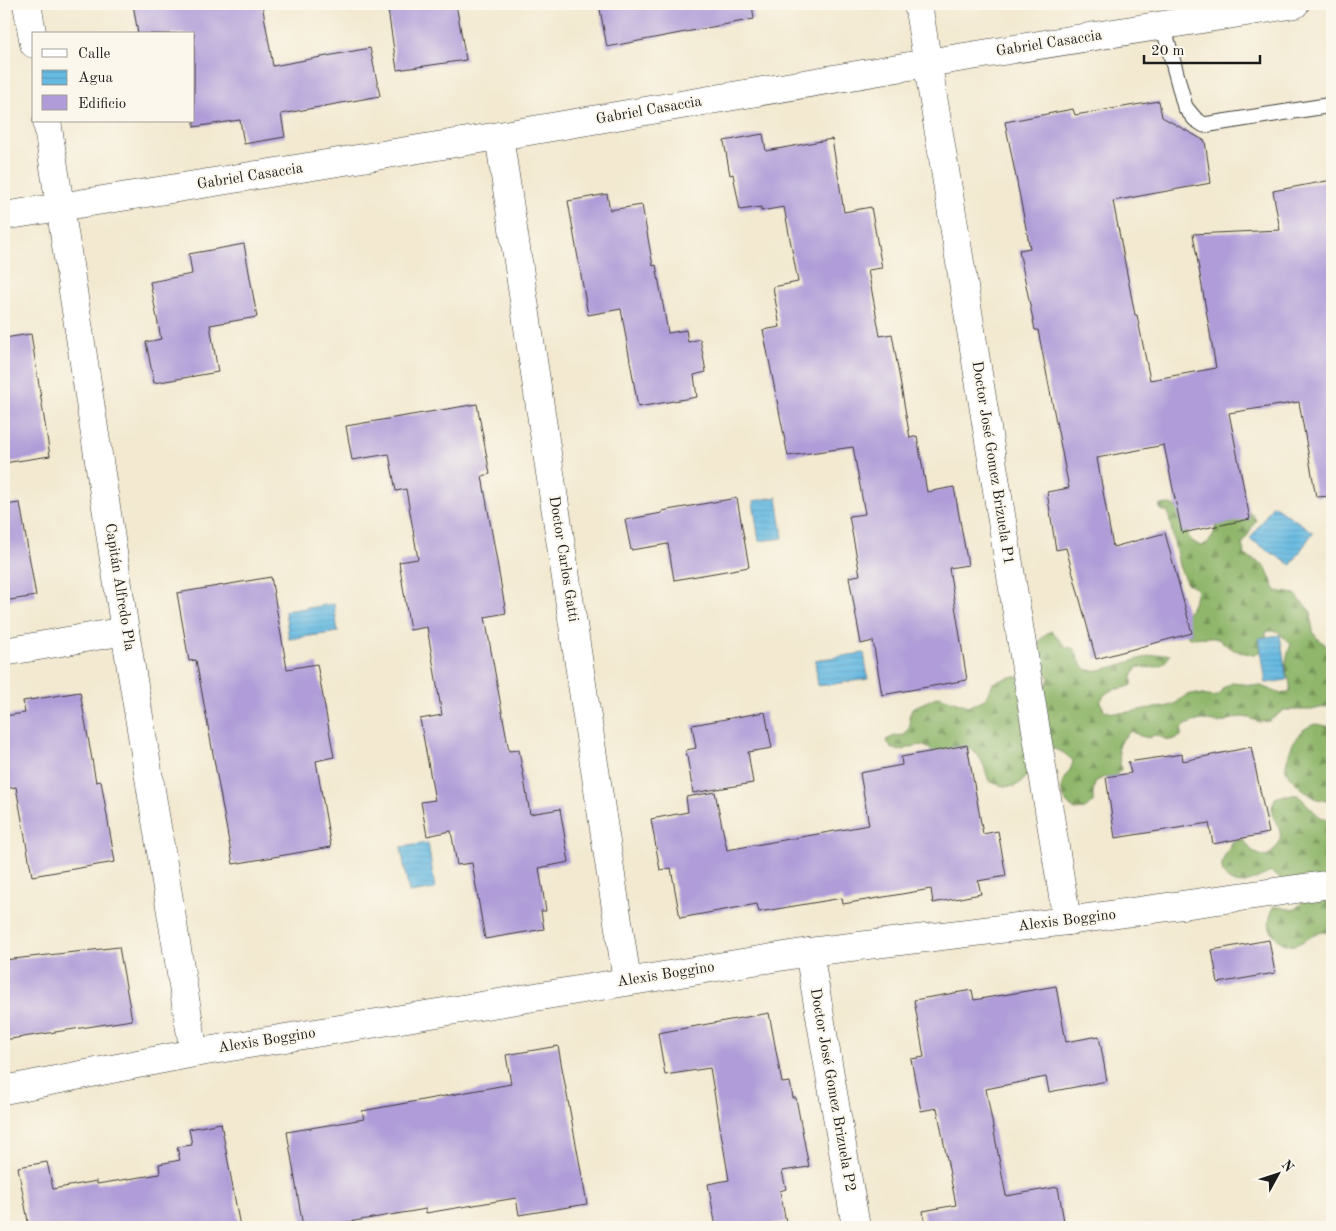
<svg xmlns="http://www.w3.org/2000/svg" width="1336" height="1231" font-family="'Old Standard TT',serif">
  <defs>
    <pattern id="forest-firs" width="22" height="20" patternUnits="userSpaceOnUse" patternTransform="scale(1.25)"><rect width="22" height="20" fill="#8fb66b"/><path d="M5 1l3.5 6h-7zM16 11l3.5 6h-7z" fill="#749357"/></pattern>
    <pattern id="water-rules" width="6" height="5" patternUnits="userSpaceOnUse" patternTransform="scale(1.25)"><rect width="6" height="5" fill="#66bae2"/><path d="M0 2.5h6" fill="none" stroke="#589fc1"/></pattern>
  </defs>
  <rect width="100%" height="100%" fill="#fbf7ec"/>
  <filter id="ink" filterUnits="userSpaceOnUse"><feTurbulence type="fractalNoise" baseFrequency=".02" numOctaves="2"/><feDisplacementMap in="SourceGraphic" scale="10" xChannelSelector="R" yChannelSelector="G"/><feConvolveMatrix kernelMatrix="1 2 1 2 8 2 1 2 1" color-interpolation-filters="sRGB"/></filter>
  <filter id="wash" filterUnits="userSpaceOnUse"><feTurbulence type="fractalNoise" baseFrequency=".0096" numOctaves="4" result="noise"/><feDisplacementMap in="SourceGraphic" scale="20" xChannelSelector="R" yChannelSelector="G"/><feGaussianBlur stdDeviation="1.12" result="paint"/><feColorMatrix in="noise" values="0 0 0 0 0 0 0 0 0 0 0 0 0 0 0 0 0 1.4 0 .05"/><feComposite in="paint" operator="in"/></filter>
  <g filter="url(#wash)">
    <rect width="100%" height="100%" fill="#f2e9d0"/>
    <!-- forest -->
    <g fill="url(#forest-firs)" stroke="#566944">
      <path d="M1169,504c29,11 6,34 33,42 11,-6 13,-12 14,-25l24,-10 10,1 6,8 -14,25 3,10c5,4 13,6 18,10 7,7 8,18 13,26l19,3 16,18 2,20 3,5 16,13v55l-20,5h-28l-15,11 -10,1 -9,-4 -10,-1 -22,6 -15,-3 -10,2 -9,4 -3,4v6c-15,8 -13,2 -27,-1l-4,3 -10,-2 -8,-5 -4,2 -10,12 3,25 -7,7h-10l-9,5 -2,10v10l-8,7 -10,1c-10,-7 -18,-18 -11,-31 4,-8 7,-8 9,-18 -8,-8 -14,-12 -26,-13 -22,21 -19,51 -58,33 -6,-16 -5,-22 -19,-32l-28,11c-19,-17 -18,-18 -42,-9l-9,-3 -5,-8 9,-4 10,-1 5,-9 -1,-9 3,-9 27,-12 30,10 16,-7 8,-16c23,-8 20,-11 41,5l11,-1 4,-9c-10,-16 -20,-36 2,-47l14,15 9,3c3,5 5,13 9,18 12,14 68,-19 87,-12 -9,15 -17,13 -33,12l-5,9v9c-15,7 -23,0 -32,17l5,9c16,4 23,1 39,-2 10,-2 20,0 30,-5 6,-3 11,-10 17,-10 10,-1 17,4 27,2l5,-8 9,-5 29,3 20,8 9,-3c1,-12 -3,-12 -4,-21 -1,-9 2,-17 5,-26l-14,-13h-10l-5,19 -9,5 -19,-5 -16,-11 -9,-2 -20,1 -7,-7 -4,-9c11,-9 16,-18 19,-32l-11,-8 -7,-16 -11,-54 -7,-2 -2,-5z"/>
      <path d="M1315,724l17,3v75c-5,-1 -10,-2 -15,-3 -7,-3 -29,-21 -31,-29 -1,-7 3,-15 5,-22 5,-13 12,-20 24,-24z"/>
      <path d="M1285,795h13l21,21 13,7v111c-2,0 -5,-2 -8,-2 -17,1 -30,27 -50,3 -8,-10 -4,-19 0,-29l20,4 8,-7v-10l-31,-21c-9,4 -17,8 -26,11 -14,4 -27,-9 -22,-23 2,-6 7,-12 10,-18l10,-3c7,11 12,15 23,18 12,-8 19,-19 11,-33 -3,-5 -5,-9 -5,-15 0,-4 2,-7 3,-11z"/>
    </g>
    <!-- water -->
    <g fill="url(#water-rules)" stroke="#416b7f">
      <path d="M777,497l6,41 -24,3 -6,-40z"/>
      <path d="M1273,505l40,27 -22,33 -41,-26z"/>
      <path d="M334,604l4,28 -49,7 -4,-28z"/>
      <path d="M1280,635l7,45 -21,3 -7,-45z"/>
      <path d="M864,653l4,26 -50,7 -3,-26z"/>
      <path d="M428,843l7,46 -26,4 -8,-46z"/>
    </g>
    <g id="blocks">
      <!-- building -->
      <g fill="#af9cd8">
        <path d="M133,4h129l11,62 97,-18 10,48 -99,18 4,23 -41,7 -4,-24 -46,7v-93h-56z"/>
        <path d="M425,4h31l10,56 -69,10 -9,-60z"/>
        <path d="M599,4h153l2,15 -147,28z"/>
        <path d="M1159,101l3,16 43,24 6,42 -98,18 22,114h2l13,65 66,-12 -23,-134 87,-4 -7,-39 59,-11v316l-16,1 -17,-95 -70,11 21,106 -68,14 -18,-88 -67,13 16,89 52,-14 27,100 -96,26 -30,-111 -10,2 -9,-58 22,-4 -31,-158h-3l-16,-80 11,-2 -25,-126 68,-13 2,6z"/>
        <path d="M763,134l3,17 66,-12 12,73 27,-5 11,61 -14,2 12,66 12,-2 18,104 7,-2 10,56 27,-5 14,78 -19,3 18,112 -85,15 -9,-54 -12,3 -12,-67 11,-2 -11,-59 16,-2 -12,-67 -65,9 -25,-126 17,-3 -7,-40 25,-5 -14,-75 -23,4v-4l-21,3 -7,-36 -3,1 -6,-34z"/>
        <path d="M607,194l3,16 32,-5 11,61 3,-1 12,68 18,-3 2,12 12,-3 6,33 -12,3 3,22 -59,10 -17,-98 -33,6 -20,-114z"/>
        <path d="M244,244l13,73 -47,8 8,47 -64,11 -8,-41 15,-3 -11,-57 42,-8 -3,-20z"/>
        <path d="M31,334l19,122 -46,7v-125z"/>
        <path d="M477,404l13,70 -8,2 24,137 -21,4 24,134 10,-1 11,64 30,-5 9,53 -30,6 7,43h-5l3,18 -59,10 -13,-76 -15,2 -6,-34 -24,5 -6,-34 14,-2 -15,-81 22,-4 -15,-88 -17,3 -11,-68 19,-3 -12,-70 -10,2 -7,-37 -37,6 -6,-34z"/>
        <path d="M737,498l12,69 -75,13 -6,-36 -37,6 -6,-30 37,-7v-2z"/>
        <path d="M20,503l16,93 -32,5v-96z"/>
        <path d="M271,577l16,92 30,-5 17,93 -18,4 15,86 -98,17 -37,-204 -7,1 -12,-68z"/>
        <path d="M80,692l16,90 5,-1 14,81 -83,14 -16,-89 -12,2v-73l21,-3 -2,-12z"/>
        <path d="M765,712l7,36 -24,4 5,31 -60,10 -7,-43 10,-2 -4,-23z"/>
        <path d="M967,745l16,89 15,-3 8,45 -28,5 3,13 -48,9 -2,-14 -88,15 -1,-6 -83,14 -2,-8 -77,14 -9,-50 -11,2 -9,-51 37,-7 -2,-15 29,-5 12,58 142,-25 -9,-52 42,-8 -1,-8z"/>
        <path d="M1251,747l18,86 -56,11 -4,-21 -94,15 -9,-61 25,-4 -3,-11 54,-8 1,7z"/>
        <path d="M1269,940l6,33 -57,10 -6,-33z"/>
        <path d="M119,947l13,73 -128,20v-80z"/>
        <path d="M1056,986l10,56 33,-6 8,45 -58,11 -3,-15 -60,12 20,107 52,-9 7,40h-140l-2,-16 33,-6 -19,-97 -16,3 -10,-52 13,-2 -10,-57 58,-10 2,10z"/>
        <path d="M769,1013l13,70 8,-1 3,16h3l13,69 -27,4 4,18 -6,2 6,31 -14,2v3h-56l-8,-43 21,-4 -19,-112 -45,7 -7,-42z"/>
        <path d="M558,1046l29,158 -68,11 -3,-17 -90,15v-4l-107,18h-16l-16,-95 77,-13 -2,-8 149,-27 -5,-29z"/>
        <path d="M221,1123l19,104h-211l-11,-60 29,-5 6,27 44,-8v3l63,-10 -1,-10 21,-4 -3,-13 15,-2 -3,-16z"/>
      </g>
    </g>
  </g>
  <g filter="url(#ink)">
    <use href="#blocks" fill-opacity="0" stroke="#3c3b37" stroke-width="1"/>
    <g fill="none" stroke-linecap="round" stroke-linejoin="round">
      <!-- lane casing -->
      <g stroke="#3c3b37" stroke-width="17">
        <path id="lane" d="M1163,25l22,82 10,12 9,6 128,-20"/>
      </g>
      <!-- street casing -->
      <g stroke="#3c3b37" stroke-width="29">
        <g id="street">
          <path d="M27,4l7,40"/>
          <path d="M918,4l149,917"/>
          <path d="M47,121l78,510 69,422"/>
          <path d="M499,136l128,845"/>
          <path d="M4,216l495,-80 428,-73 368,-59"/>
          <path d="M4,652l121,-21"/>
          <path d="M809,952l47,275"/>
          <path d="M4,1090l190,-37 615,-101 258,-31 265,-37"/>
        </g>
      </g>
      <!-- lane -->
      <use href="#lane" stroke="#fff" stroke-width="15"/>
      <!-- street -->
      <use href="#street" stroke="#fff" stroke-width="28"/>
    </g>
  </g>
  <g text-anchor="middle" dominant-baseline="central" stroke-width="4" stroke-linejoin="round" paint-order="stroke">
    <!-- street labels -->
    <g font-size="15" fill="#1c1c1c" stroke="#fbf7ec">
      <text transform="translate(1049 44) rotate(-9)">Gabriel Casaccia</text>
      <text transform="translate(649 111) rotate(-10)">Gabriel Casaccia</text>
      <text transform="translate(250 177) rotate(-9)">Gabriel Casaccia</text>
      <text transform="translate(992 463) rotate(81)">Doctor José Gomez Brizuela P1</text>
      <text transform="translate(563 559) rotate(81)">Doctor Carlos Gatti</text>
      <text transform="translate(119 587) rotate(81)">Capitán Alfredo Pla</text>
      <text transform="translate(1067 921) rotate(-7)">Alexis Boggino</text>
      <text transform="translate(666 975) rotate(-9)">Alexis Boggino</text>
      <text transform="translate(267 1041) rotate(-9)">Alexis Boggino</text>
      <text transform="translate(832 1090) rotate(80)">Doctor José Gomez Brizuela P2</text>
    </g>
  </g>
  <!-- margin -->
  <rect width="1336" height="1231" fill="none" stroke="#fbf7ec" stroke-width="20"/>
  <!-- legend -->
  <rect x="32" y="32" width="162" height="90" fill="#fbf7ec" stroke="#a29f99"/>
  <rect x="42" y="49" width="25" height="8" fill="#ffffff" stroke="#a29f99"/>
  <text x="78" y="58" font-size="15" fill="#1c1c1c">Calle</text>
  <rect x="42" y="70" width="25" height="15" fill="url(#water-rules)" stroke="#a29f99"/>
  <text x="78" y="82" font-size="15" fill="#1c1c1c">Agua</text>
  <rect x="42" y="95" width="25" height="15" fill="#af9cd8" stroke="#a29f99"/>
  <text x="78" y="108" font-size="15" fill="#1c1c1c">Edificio</text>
  <!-- north arrow -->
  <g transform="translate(1278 1174) rotate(50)" stroke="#fbf7ec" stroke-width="4" paint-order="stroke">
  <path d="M0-4L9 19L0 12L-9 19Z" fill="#1c1c1c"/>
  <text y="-8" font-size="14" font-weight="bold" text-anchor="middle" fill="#1c1c1c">N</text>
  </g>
  <!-- scale -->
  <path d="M1144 55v8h116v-8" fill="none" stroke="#1c1c1c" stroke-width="2.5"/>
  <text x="1151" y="55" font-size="15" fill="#1c1c1c" stroke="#fbf7ec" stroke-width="4" paint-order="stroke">20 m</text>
</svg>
